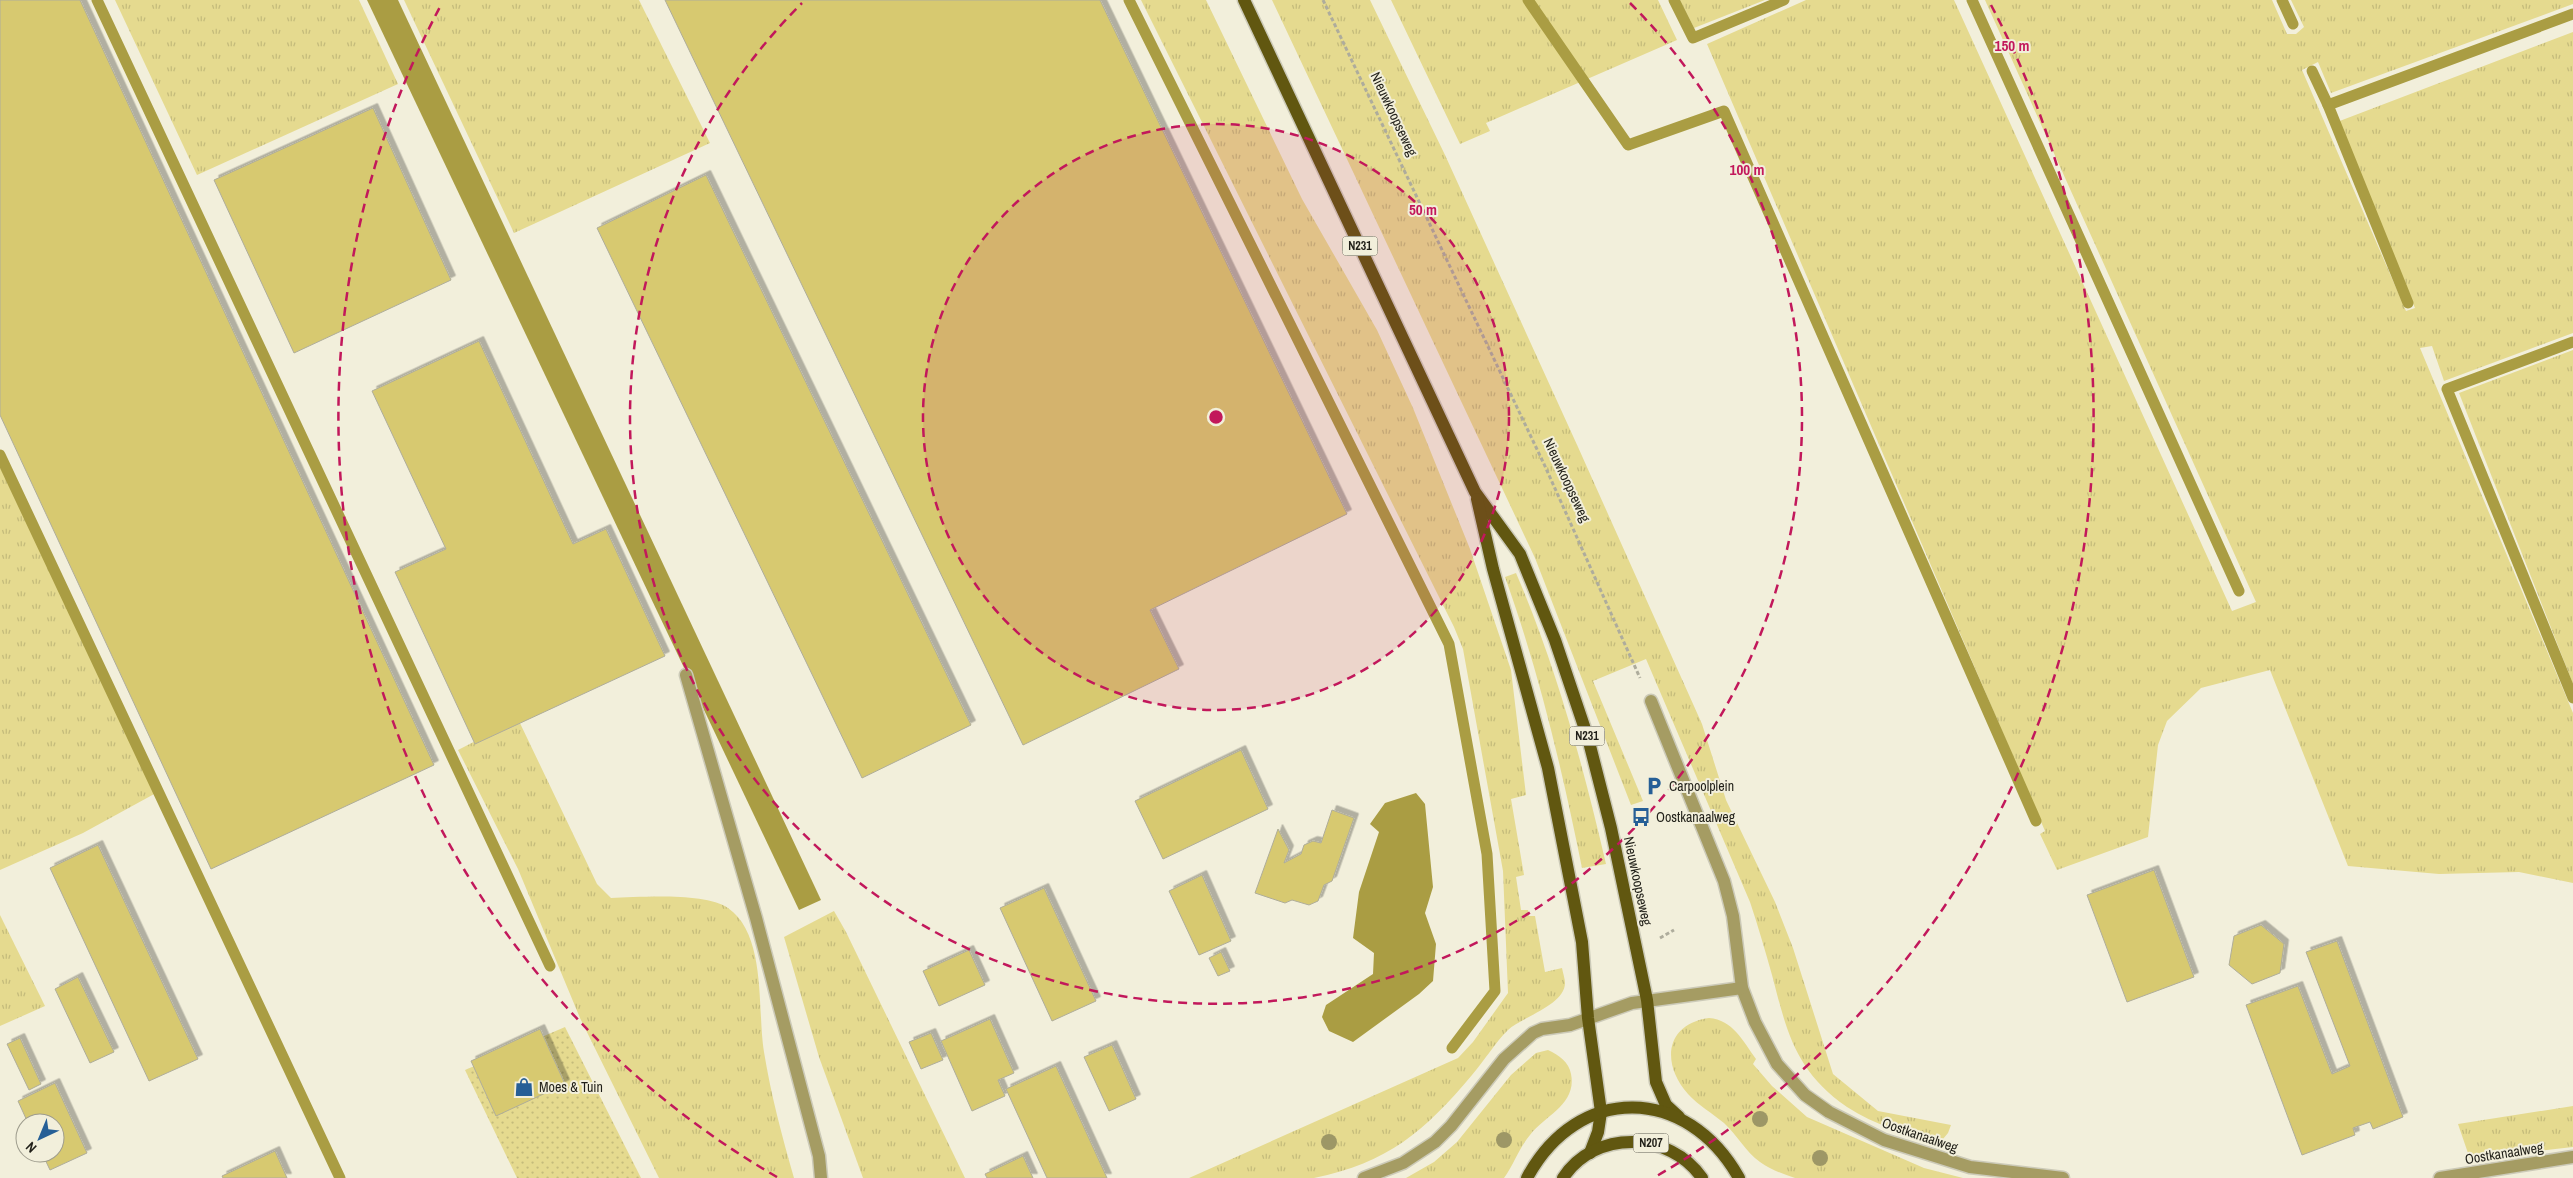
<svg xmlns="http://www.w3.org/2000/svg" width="2573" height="1178" font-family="'Archivo Narrow',sans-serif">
  <defs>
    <pattern id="grass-tufts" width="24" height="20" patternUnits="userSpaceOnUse" patternTransform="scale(1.25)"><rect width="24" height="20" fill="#e5da8f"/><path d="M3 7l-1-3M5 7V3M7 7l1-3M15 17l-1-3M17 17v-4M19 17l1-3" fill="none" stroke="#c4bb7b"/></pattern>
    <pattern id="garden-dots" width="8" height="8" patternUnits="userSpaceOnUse" patternTransform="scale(1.25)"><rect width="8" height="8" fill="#e5da8f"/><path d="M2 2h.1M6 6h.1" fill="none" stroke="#c4bb7b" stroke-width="1.8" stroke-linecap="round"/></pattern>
    <filter id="shadow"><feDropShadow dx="4.5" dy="-4.5" stdDeviation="0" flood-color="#0004"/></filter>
  </defs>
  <rect width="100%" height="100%" fill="#f2efdb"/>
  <!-- grass -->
  <g fill="url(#grass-tufts)">
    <path d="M115,0h244l39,84 -201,91z"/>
    <path d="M404,0h235l71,143 -196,90z"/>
    <path d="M1141,0h65l96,199 75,131 36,78 57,141 41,121 15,125 -15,4 13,76 -8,2 5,33h7l1,6h6l10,56 17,-4c1,5 3,11 3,15 0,22 -43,34 -57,47 -14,14 -23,30 -36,45 -47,56 -84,88 -158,103h-125l269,-120 15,-16 35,-49 -5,-122 -40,-222 -9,-22z"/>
    <path d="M1272,0h98l75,155 133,292 124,277 24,76 49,102 18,46 40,126 45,37 73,14 -3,8 -10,12c-30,-11 -64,-20 -91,-38 -52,-36 -60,-75 -75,-132 -7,-25 -14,-49 -22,-73l-104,-243 -53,22 50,120 -12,4 -96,-247z"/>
    <path d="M1391,0h267l19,40 -191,83 4,8 -30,13z"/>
    <path d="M1680,0h85l-71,28z"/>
    <path d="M1806,0h148l278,611 24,-9 -271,-602h287l15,34h9l8,-7 -13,-27h282v4l-242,89 -13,-31 -16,8 104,241 9,-3 -78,-186 236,-90v301l-129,48 -12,-35 -12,2 153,365v170l-54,-11 -80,2 -91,-8 -78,-196 -69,18 -34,33 -9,24 -10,92 -91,33 -17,-36 5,-3 -338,-787z"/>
    <path d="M2573,350v334l-114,-291z"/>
    <path d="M0,467l156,326 -73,40 -83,37z"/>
    <path d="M1516,573c40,93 67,192 90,291l-24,4c-20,-99 -43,-196 -77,-291z"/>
    <path d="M518,719l79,165 14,14c29,-1 94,-6 117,10 39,27 29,102 36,144 7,43 18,84 30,126h-135l-79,-160 -62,-149 -60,-119z"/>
    <path d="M834,911l12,21 119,246h-102l-44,-121 -35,-120z"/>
    <path d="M0,915l45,91 -45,20z"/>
    <path d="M1709,1018c24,2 34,23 47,41l-3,5 19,22 35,31 117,51 39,10h-168c-12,-4 -24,-8 -35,-16 -14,-10 -23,-27 -36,-39 -12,-10 -25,-17 -36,-29 -27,-30 -23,-70 21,-76z"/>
    <path d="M1548,1050c11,5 21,12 23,24 6,30 -25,41 -41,61 -11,13 -16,29 -26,43h-98l28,-16 23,-20 54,-67 25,-22z"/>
    <path d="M2573,1106v41l-103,12 -12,-35z"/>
  </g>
  <!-- garden -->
  <path fill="url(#garden-dots)" d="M565,1027l76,151h-124l-52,-108z"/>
  <!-- water -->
  <g fill="#aa9d43">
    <path d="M367,0h31l423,900 -22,10z"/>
    <path d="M1416,793l9,11 8,83 -8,26 11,31 -3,37 -14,13 -66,48 -24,-11 -7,-14 4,-12 47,-31 1,-21 -21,-15 6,-46 20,-60 -9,-8 15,-21z"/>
  </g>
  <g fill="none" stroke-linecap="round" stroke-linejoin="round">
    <!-- stream -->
    <g stroke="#aa9d43" stroke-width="11">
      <path d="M97,0l453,966"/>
      <path d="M1129,0l320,644 38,210 8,137 -43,57"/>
      <path d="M1528,0l100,145 96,-34 312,710"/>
      <path d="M1674,0l19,38 91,-38"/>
      <path d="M1972,0l267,591"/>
      <path d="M2282,0l11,24"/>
      <path d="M2312,71l16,34"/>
      <path d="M2408,303l-80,-198 245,-91"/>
      <path d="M2573,342l-126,47 126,309"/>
      <path d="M0,455l340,723"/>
    </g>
  </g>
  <!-- building -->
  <g fill="#d7c970" stroke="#afad9a" filter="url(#shadow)">
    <path d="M0,0h80l354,765 -223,104 -211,-454z"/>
    <path d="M665,0h435l247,514 -197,96 29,59 -156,76z"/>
    <path d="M373,108l78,172 -157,73 -80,-173z"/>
    <path d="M706,175l265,550 -109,53 -265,-550z"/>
    <path d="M479,341l94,203 33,-15 59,127 -190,88 -80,-172 51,-23 -74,-158z"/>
    <path d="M1241,750l27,59 -105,50 -28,-58z"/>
    <path d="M1332,810l22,8 -22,63 -8,4 -6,16 -9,4 -17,-5 -7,3 -30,-10 23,-64 11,21 -5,13 17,-9 3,-9 9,-4 8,2z"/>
    <path d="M98,845l100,214 -49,22 -99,-213z"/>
    <path d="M2154,870l40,107 -67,25 -40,-107z"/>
    <path d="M1202,875l29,66 -32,14 -30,-64z"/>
    <path d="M1044,888l52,113 -44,20 -52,-113z"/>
    <path d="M2261,925l23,19 -4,29 -28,11 -23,-19 5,-29z"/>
    <path d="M2337,941l66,176 -30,12 -3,-7 -17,6 2,7 -53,20 -56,-150 52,-19 34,88 18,-8 -44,-114z"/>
    <path d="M969,950l16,35 -46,21 -16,-35z"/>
    <path d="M1221,952l9,19 -12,5 -9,-18z"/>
    <path d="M78,977l36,75 -24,11 -35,-74z"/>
    <path d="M990,1019l24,54 -16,7 7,16 -33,15 -31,-70z"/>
    <path d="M540,1029l25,55 -69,32 -25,-55z"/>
    <path d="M931,1033l12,27 -22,9 -12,-27z"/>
    <path d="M20,1038l21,46 -12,6 -22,-46z"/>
    <path d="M1112,1045l24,54 -27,12 -25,-54z"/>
    <path d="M1056,1066l51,112h-60l-41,-89z"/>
    <path d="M55,1083l32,70 -37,17 -8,-17h13v-30h-27l-10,-22z"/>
    <path d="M275,1151l12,27h-64l-1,-2z"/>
    <path d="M1023,1156l10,22h-46l-2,-4z"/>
  </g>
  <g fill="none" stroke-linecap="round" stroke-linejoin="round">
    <!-- service casing -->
    <g stroke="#cccab8" stroke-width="15">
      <path id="service" d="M686,675l70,243 63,238 2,22"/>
    </g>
    <!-- minor casing -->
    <g stroke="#cccab8" stroke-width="15">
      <g id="minor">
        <path d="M1651,701l73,180 9,35 9,72 13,34 22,42 28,31 24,17 55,28 86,27 93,11"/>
        <path d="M1364,1178l39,-15 32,-21 16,-16 53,-67 29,-26 9,-4 28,-4 62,-22 110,-15"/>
        <path d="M2440,1178l133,-21"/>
      </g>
    </g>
    <!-- primary casing -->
    <g stroke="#cccab8" stroke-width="15">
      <g id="primary">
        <path d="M1244,0l231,492 45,62 35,86 33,98 23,90 36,172 9,82 10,23 13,12"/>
        <path d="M1477,499l16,70 55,199 34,174 6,76 13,94 -3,20 -8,21"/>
        <path d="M1527,1178c51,-95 160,-93 212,0"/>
        <path d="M1563,1178c32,-49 107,-47 139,0"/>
      </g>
    </g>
    <!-- path -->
    <g stroke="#aeac9c" stroke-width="3" stroke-dasharray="4 2.5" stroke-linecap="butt">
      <path d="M1323,0l221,464 96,214"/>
      <path d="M1660,938l14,-8"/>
    </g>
    <!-- service -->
    <use href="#service" stroke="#a59c63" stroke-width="12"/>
    <!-- minor -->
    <use href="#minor" stroke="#a59c63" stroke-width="12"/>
    <!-- primary -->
    <use href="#primary" stroke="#615710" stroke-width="12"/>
  </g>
  <!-- trees -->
  <g fill="#9d9766">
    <circle cx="1760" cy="1119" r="8"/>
    <circle cx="1504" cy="1140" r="8"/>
    <circle cx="1329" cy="1142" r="8"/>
    <circle cx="1820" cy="1158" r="8"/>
  </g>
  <!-- distance rings -->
  <circle cx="1216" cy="417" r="293" fill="#c2185b" fill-opacity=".12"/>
  <g fill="none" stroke="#c2185b" stroke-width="2.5" stroke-dasharray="9 6">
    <circle cx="1216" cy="417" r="293"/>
    <path d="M1630 3A586 586 0 1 1 802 3"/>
    <path d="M777 1177A878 878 0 0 1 441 5M1991 5A878 878 0 0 1 1655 1177"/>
  </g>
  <!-- icons -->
  <defs>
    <g id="parking-bare" transform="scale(1.5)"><path d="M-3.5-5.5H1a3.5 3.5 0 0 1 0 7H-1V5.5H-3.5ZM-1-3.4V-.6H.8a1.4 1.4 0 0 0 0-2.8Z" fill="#265f96" stroke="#f2efdb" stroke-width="2.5" paint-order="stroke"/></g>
    <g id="bus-bare" transform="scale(1.5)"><path d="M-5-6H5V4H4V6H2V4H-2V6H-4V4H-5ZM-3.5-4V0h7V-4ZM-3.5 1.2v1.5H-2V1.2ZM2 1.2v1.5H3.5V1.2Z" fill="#265f96" stroke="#f2efdb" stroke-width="2.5" paint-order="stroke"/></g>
    <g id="shop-bare" transform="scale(1.5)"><path d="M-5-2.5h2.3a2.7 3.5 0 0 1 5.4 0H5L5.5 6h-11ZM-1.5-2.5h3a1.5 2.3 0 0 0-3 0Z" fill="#265f96" stroke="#f2efdb" stroke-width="2.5" paint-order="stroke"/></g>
  </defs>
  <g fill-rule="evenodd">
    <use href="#parking-bare" x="1654" y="786"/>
    <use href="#bus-bare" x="1641" y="817"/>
    <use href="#shop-bare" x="524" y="1087"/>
  </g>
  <g text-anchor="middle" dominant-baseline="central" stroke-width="4" stroke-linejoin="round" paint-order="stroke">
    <!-- shield labels -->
    <g fill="#f2efdb" stroke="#5f5d52" stroke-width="1">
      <rect x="1342.5" y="236.5" width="35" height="19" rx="4"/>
      <rect x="1569.5" y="726.5" width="35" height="19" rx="4"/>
      <rect x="1633.5" y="1133.5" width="35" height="19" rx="4"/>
    </g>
    <g font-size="12" font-weight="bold" fill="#201f18">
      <text x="1360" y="246">N231</text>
      <text x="1587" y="736">N231</text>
      <text x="1651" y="1143">N207</text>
    </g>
    <!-- street labels -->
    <g font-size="14" fill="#201f18" stroke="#f2efdb">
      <text transform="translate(1394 114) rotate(65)">Nieuwkoopseweg</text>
      <text transform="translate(1567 480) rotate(65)">Nieuwkoopseweg</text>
      <text transform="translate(1638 881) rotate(78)">Nieuwkoopseweg</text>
      <text transform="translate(1920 1135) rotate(19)">Oostkanaalweg</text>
      <text transform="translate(2504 1153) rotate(-9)">Oostkanaalweg</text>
    </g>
    <!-- poi labels -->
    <g font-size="14" fill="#201f18" stroke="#f2efdb" text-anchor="start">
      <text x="1669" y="786">Carpoolplein</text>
      <text x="1656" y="817">Oostkanaalweg</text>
      <text x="539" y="1087">Moes &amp; Tuin</text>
    </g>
  </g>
  <circle cx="1216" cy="417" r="8" fill="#c2185b" stroke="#f2efdb" stroke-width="2.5"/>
  <g font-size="15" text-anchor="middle" font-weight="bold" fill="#c2185b" stroke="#f2efdb" stroke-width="4" stroke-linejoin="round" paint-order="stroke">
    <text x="2012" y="51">150 m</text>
    <text x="1747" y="175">100 m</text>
    <text x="1423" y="215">50 m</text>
  </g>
  <!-- north arrow -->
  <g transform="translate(40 1138) rotate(224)"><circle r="24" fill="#f2efdb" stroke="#9e9c8d"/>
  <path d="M0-4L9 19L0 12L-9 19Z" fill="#265f96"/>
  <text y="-8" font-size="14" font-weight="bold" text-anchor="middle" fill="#201f18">N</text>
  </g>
</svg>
